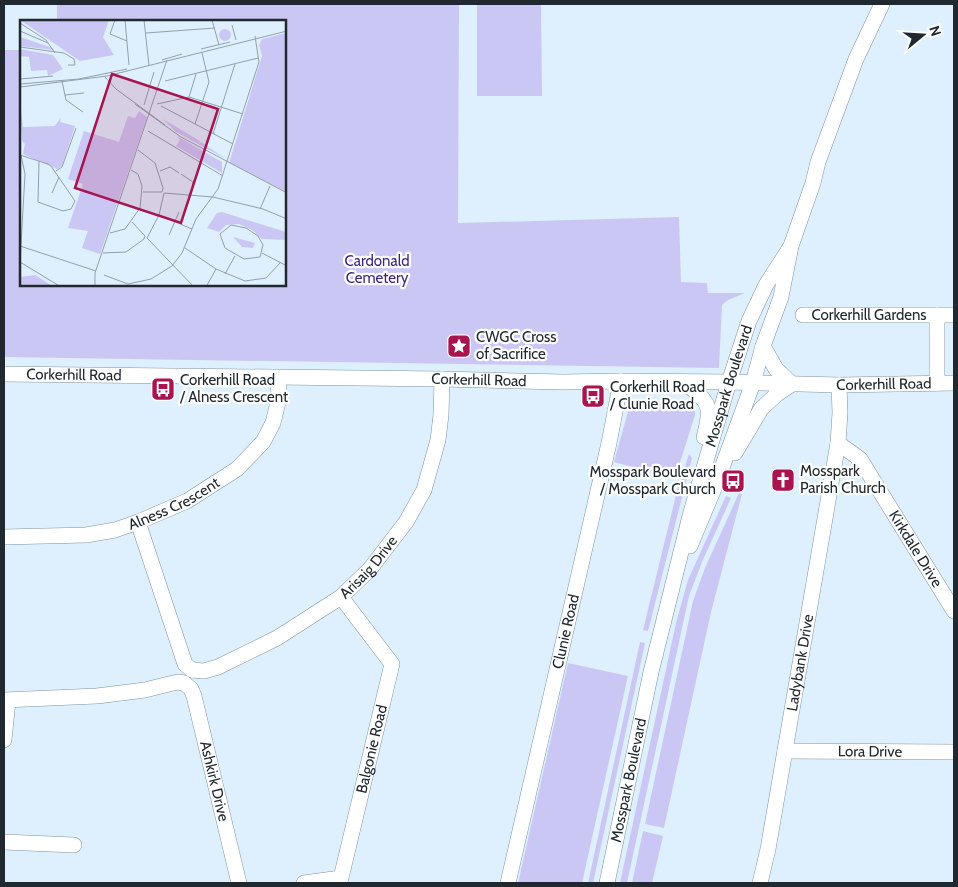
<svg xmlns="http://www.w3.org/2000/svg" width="958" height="887" font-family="Cabin,sans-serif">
  <rect width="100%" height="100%" fill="#def0fd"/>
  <!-- green -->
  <g fill="#cbc7f4">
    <path d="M57,4h402l-1,219 221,-6 2,65 26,1 1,10h37l-17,7 -6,5 -3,63 -715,-11v-307h17v235h264v-264h-228z"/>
    <path d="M477,4h64l1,92h-65z"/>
    <path d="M692,402l3,6v7l-20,63 -61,-16 15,-54 3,-5z"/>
    <path d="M689,454l3,4 -44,173 -5,-1 34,-139z"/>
    <path d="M739,493l3,1 -31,118 -47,216 -19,-4 48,-223 12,-33z"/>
    <path d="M726,496l5,2 -29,64 -13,34 -62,287h-7l56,-260 12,-43z"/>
    <path d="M640,642l5,1 -52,240h-5z"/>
    <path d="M568,663l60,13 -46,207h-64z"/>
    <path d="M643,831l20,5 -11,47h-20z"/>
  </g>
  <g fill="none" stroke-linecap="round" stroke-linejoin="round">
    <!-- minor casing -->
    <g stroke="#7e93a2" stroke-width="16">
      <g id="minor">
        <path id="s1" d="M803,315h151"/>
        <path d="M937,315v68"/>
        <path d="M763,346l13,23 16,15"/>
        <path id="s2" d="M4,374l438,5 121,3 58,-1 108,1 110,3 115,-2"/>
        <path d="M684,382c25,21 29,22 20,55"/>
        <path id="s3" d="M839,385l1,28 -2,30 22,16 94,152"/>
        <path d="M735,453l26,-44 16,-15 15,-10"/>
        <path d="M138,522l47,142 7,6"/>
        <path id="s4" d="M4,537l82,-2 29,-5 23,-8 49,-21 50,-32 26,-27 10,-19 6,-25 -1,-20"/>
        <path d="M690,546l26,-62 37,-101 10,-37 18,-49 10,-51 22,-63 5,-21 38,-103 26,-55"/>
        <path id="s5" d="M192,670l12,1 14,-4 59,-29 64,-41 29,-28 36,-47 18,-32 14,-50 3,-25 1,-36"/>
        <path id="s6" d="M4,700l93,-4 48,-6 24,-6 9,-2 6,1 7,6 3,7 45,187"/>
        <path d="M4,740l4,-39"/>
        <path id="s7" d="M785,751l169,1"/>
        <path d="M4,842l70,3"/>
        <path id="s8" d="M304,883l37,-5 51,-214 -51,-67"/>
        <path id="s9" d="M508,883l101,-440 12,-62"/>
        <path id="s10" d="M607,883l44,-211 40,-160 38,-130 20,-61 17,-36 25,-39"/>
        <path id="s11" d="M760,883l8,-34 70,-406"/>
      </g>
    </g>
    <!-- minor -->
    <use href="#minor" stroke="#fff" stroke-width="15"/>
  </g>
  <!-- icons -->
  <defs>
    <g id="sight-square" transform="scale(1.25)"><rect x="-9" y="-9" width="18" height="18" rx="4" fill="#a71550" stroke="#fff"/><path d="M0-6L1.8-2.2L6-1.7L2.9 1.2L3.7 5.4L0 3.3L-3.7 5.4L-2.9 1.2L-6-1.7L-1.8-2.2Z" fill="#fff"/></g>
    <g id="bus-square" transform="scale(1.25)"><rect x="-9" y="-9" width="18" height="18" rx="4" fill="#a71550" stroke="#fff"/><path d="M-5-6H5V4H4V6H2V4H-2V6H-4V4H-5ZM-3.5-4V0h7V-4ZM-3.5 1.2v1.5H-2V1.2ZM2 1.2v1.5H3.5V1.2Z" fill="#fff"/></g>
    <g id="church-square" transform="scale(1.25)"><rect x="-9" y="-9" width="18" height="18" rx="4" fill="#a71550" stroke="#fff"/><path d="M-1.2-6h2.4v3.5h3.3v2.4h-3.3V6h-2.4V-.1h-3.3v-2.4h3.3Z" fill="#fff"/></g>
  </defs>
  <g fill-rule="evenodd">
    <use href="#sight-square" x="459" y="346"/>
    <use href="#bus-square" x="163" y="389"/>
    <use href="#bus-square" x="593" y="396"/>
    <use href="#church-square" x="783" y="480"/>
    <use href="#bus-square" x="733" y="481"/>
  </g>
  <g text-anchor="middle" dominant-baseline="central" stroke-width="4.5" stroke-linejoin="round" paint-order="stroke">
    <!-- park labels -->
    <g font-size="15" fill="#3e2680" stroke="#fff">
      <text x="377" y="261">Cardonald<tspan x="377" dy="17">Cemetery</tspan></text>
    </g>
    <!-- street labels -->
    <g font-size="15" fill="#20292f" stroke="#fff">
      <text stroke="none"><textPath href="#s1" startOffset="66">Corkerhill Gardens</textPath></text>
      <text stroke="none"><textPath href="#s2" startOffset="70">Corkerhill Road</textPath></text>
      <text stroke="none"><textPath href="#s2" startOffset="475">Corkerhill Road</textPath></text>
      <text stroke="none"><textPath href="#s2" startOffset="880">Corkerhill Road</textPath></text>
      <text stroke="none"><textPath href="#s10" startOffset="512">Mosspark Boulevard</textPath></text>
      <text stroke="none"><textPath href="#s4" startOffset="176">Alness Crescent</textPath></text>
      <text stroke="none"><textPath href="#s3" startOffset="191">Kirkdale Drive</textPath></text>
      <text stroke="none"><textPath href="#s5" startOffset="209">Arisaig Drive</textPath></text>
      <text stroke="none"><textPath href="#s9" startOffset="258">Clunie Road</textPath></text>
      <text stroke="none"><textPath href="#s11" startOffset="224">Ladybank Drive</textPath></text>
      <text stroke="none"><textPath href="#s8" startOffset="170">Balgonie Road</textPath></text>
      <text stroke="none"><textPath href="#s7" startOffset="85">Lora Drive</textPath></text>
      <text stroke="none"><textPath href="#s10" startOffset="105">Mosspark Boulevard</textPath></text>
      <text stroke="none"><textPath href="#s6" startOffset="286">Ashkirk Drive</textPath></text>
    </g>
    <!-- poi labels -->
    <g font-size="15" fill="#20292f" stroke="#fff" text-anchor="start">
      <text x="476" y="337">CWGC Cross<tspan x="476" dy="17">of Sacrifice</tspan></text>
      <text x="180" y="380">Corkerhill Road<tspan x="180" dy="17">/ Alness Crescent</tspan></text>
      <text x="610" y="387">Corkerhill Road<tspan x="610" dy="17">/ Clunie Road</tspan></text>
      <text x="800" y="471">Mosspark<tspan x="800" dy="17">Parish Church</tspan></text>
      <text x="716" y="472" text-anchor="end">Mosspark Boulevard<tspan x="716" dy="17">/ Mosspark Church</tspan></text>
    </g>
  </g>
  <!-- overview -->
  <g transform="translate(20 20)">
    <rect width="266" height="266" fill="#def0fd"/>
    <path d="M0,0h89l-6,17 11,18 -34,6zM199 15a6 6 0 1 1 12 0a6 6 0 1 1-12 0ZM266,13v159l-57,-29 33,-107 -3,-11 3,-6zM0,17l33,11 1,2 -34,-4zM0,29l33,6 10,14 -15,7 -1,-6 -16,1 -2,-14 -9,-1zM0,80l3,27 32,-1 6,-9 -1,5 15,4 -13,40 -5,3 -34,-15 2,-10 -3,-3zM119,91l8,6 -47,137 -18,-6 6,-17 -20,-3 15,-44 -15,-5 16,-48 35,11 9,-26 7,2zM143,99l37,22 -1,3 2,-2 25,17 -50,-27zM157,116l45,26v11l-46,-27 4,-6zM202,192l64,20v8l-24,-1 -10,-9 -13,-6 -13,1 -7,7 -12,-4 10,-15zM213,217l22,6 -2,5 -11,-1zM15,255l16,10 1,1h-32v-9z" fill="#cbc7f4"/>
    <path fill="none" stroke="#92a0ab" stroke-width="1" d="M95,0l-5,14 17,7M105,0l4,45M124,0l5,46M192,0l7,25M0,3l26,17 9,13M212,5l4,15M0,11l28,12M126,13l69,-5M0,27l44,6 10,6 1,6h-7M181,29l29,-7M142,40l20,-6M84,56l12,13 49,36M0,59l33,-3M42,61l4,19 17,12M145,61l93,-23M0,64l59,-5 48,-10M0,67l87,-11 180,-45M45,75l19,-2M169,77l7,-23M115,84l46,33 106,56M137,84l32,-7 54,17M124,85l10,-33M141,86l72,38M175,104l14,-42 -7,-29M128,111l75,45M193,114l22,-70M118,130l17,13 8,25 -1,4h-19M0,135l28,9 3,2 24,35 -4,8 -8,2 -25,-9 1,-41M36,151l6,-4 14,-39M140,151l10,-4 9,6M161,154l12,8 -2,12M32,173l7,-16M240,189l10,-23M139,195l33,14M211,205l15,3 12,8 5,9 -3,12 -16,2 -19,-11 -5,-14zM90,213l15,-4 15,-21 2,-22 -4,-12 -7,-4M149,215l10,-23M0,226l76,25M165,228l31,21 29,12 21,-3 14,-15M83,233l23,-1 18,-13 1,-3 -13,-14M242,233l25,13M0,242l41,25M0,243l5,-89 -4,-19M205,254l10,-18M84,255l24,9M108,264l23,-5 21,-13 10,-13 14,-34 22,-30 41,-127 -4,-26M75,267v-14l72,-213M174,267l-47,-49 12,-23 5,-22 49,4 50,12 24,10M186,267l10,-18"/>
    <path fill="#a71550" fill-opacity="0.15" stroke="#a71550" stroke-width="2.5" d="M92,54l106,35 -37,114 -106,-35z"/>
    <rect width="266" height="266" fill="none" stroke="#20292f" stroke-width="2.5"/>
  </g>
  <!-- border -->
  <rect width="958" height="887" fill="none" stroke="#20292f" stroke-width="10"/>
  <!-- north arrow -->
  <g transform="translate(923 35) rotate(72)" stroke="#ffffff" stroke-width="4" paint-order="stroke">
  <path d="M0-4L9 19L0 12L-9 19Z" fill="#20292f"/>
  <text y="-8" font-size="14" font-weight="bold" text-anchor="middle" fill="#20292f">N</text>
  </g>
</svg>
